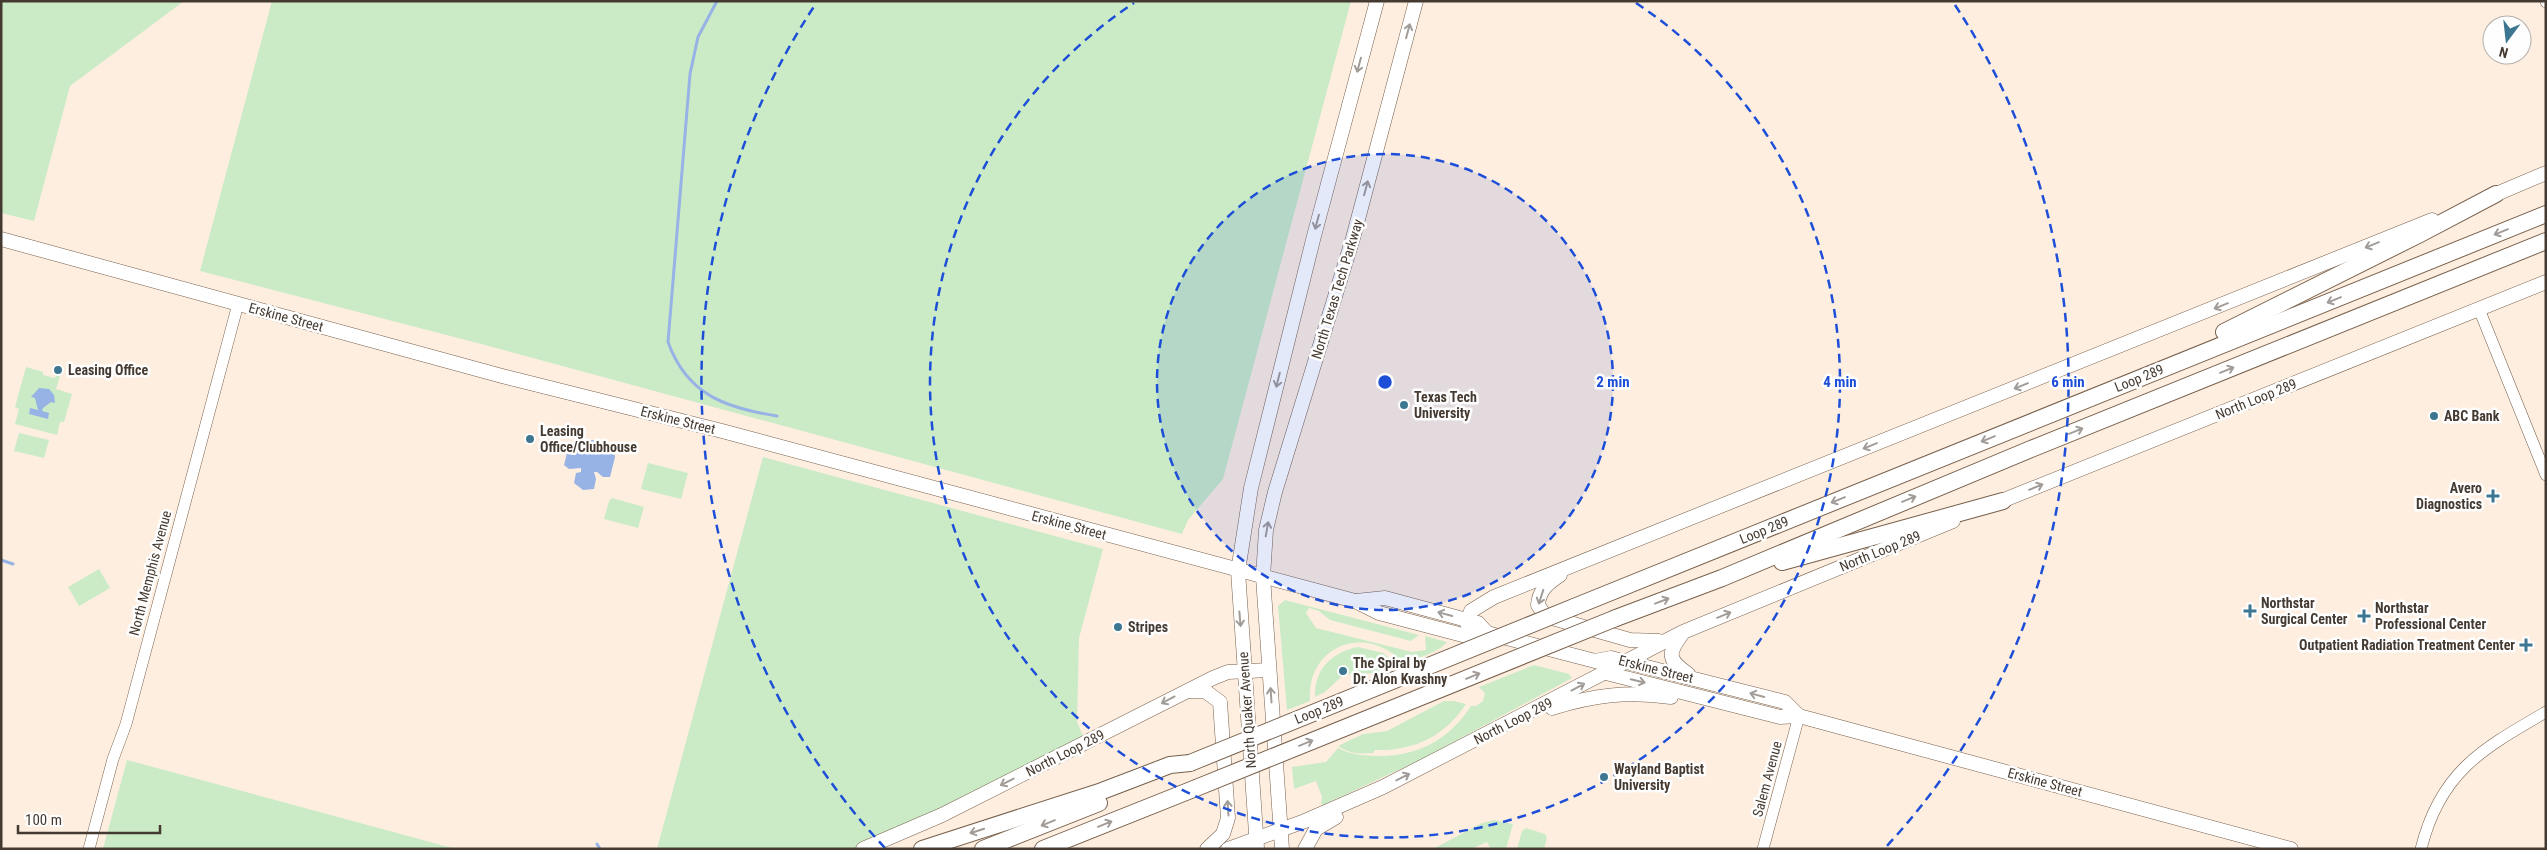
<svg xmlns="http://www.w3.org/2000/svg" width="2547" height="850" font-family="'Roboto Condensed',sans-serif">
  <rect width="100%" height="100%" fill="#feeee0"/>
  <!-- green -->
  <g fill="#caebc6">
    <path d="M1,1h183l-114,85 -36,135 -33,-8z"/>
    <path d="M272,1h1079l-128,478 -35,41 -6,14 -697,-189 -285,-74z"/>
    <path d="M26,367l17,5v3l12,3 1,-3 4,1 -4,13 16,5 -8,28h-4l-3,13 -42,-11 4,-15 -4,-2z"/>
    <path d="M19,433l30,7 -5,18 -30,-7z"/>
    <path d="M763,457l340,92 -24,89 -2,84 6,14 -190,96 -40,17h-196z"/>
    <path d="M648,463l40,10 -7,26 -40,-10z"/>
    <path d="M612,498l32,9 -6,21 -34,-9 5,-18z"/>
    <path d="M99,569l11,19 -31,18 -11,-19z"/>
    <path d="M1285,600l134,35 -8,6 -81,-21 -11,-9 -10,-3 -3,5 10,15 96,24 14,-2 -1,-14 22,6c-9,11 -32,18 -46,19 -37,-38 -95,-14 -91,40l-23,9 -9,-104z"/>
    <path d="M1358,647l25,6 13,10 -18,10 -29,1 -9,4 -15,14 -10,5c-1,-28 17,-45 43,-50z"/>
    <path d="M1534,665l35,9 3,4 -152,82 -95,44 -4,1 1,-8 -6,-16 -22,8 -2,-22 34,-5 12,-14c13,7 23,7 38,8 41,1 73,-16 95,-50h5l7,-5 2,-8 -6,-6z"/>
    <path d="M1444,701h10l12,3c-22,33 -52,47 -91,46l-2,3c-13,1 -23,1 -35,-7l25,-12 24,-3z"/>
    <path d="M127,760l4,1 325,88h-353z"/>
    <path d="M1494,820l19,4 -7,25h-15l-4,-7 -16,7h-38l49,-26z"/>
    <path d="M1526,828l19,6 2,4 -3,11h-27l5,-18z"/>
  </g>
  <!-- water -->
  <g fill="#97b2e5">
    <path d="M39,388l10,1 5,6 1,8 -4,-1 -8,6 -1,3 7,2 -1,6 -19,-5 1,-6 8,2 -3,-12 -4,-1z"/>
    <path d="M592,440l8,2 1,5 7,1 1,5 6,2v2l-5,20h-7l-6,-5h-3l2,7 -2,10 -11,1 -9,-7 2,-10 5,-1v-4l-12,1 -5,-4 5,-20 7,-1 8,6 6,-3 -1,-5z"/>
  </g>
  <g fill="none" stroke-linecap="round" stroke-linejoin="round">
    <!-- stream -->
    <g stroke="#97b2e5" stroke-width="3">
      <path d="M717,1l-19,36 -8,37 -22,268c19,53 58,66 109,74"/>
      <path d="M1,560l12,4"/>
      <path d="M597,844l3,5"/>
    </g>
    <!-- minor casing -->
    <g stroke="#77604c" stroke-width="12">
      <g id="minor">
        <path d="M2546,1v1"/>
        <path d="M2479,309l67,166"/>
        <path d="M89,849l24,-90 13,-35 112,-420"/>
        <path d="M1763,849l36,-133"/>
        <path d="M2421,849c19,-77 61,-100 125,-137"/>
      </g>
    </g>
    <!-- major casing -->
    <g stroke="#77604c" stroke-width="15">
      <g id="major">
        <path d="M2487,198l59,-25"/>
        <path d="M1,239l501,137 220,55 633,170 24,12 95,25 13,-5 108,28 16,-3 174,44 14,14"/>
        <path d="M1994,504l552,-222"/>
        <path d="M1560,575c-12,8 -21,15 -22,30l7,11 85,24 29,1"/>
        <path d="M1356,601l29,-3 93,25 9,10"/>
        <path d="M1682,634c-15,20 -14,26 6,40"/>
        <path d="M1474,638l-7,-15 4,-12 23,-14 938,-377"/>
        <path d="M1603,670l3,3 174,44 19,-1 492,133"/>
        <path d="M1190,691h15l15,11 8,116 -5,16 -16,15"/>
        <path d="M1552,708c43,-13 75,-17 119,-11"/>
        <path d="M1257,848l-19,-277 13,-83 63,-252 63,-235"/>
        <path d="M863,849l79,-34 271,-137 15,-6 41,-2"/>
        <path d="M1228,849l77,-28 78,-34 300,-155 270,-111"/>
        <path d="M1282,849l-19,-272 3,-47 9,-38 78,-254 63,-237"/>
        <path d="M1305,849l11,-20 20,-12"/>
      </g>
    </g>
    <!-- highway casing -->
    <g stroke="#77604c" stroke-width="18">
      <g id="highway">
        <path d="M2224,332l196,-98 76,-40"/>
        <path d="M1782,562l221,-61"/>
        <path d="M1574,607l972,-393"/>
        <path d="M1616,618l106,-40 309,-129 515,-208"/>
        <path d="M922,849l180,-58 68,-26 20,-2"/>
        <path d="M983,849l116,-46"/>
        <path d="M1043,849l153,-61"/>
      </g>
    </g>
    <!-- minor -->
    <use href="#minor" stroke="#fff" stroke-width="11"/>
    <!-- major -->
    <use href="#major" stroke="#fff" stroke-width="14"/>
    <!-- highway -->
    <use href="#highway" stroke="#fff" stroke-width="16"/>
    <!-- highway-bridge casing -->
    <g stroke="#77604c" stroke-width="18" stroke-linecap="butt">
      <g id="highway-bridge">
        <path d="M1190,763l384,-156"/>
        <path d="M1196,788l420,-170"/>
      </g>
    </g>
    <!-- highway-bridge -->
    <use href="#highway-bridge" stroke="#fff" stroke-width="16"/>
  </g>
  <!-- one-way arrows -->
  <defs><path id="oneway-shaft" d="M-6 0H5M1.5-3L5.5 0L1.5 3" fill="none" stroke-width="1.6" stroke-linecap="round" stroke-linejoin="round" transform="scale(1.25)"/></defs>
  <g stroke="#a29c98">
    <use href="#oneway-shaft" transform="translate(1408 31) rotate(-75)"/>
    <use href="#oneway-shaft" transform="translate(1359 65) rotate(105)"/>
    <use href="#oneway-shaft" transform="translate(1366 188) rotate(-75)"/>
    <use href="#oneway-shaft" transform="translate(1317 222) rotate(105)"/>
    <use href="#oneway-shaft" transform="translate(2501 232) rotate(158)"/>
    <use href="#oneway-shaft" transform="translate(2372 245) rotate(158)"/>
    <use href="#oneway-shaft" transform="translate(2334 300) rotate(158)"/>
    <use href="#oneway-shaft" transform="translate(2221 306) rotate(158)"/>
    <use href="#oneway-shaft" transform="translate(2227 370) rotate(-22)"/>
    <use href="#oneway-shaft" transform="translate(1278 380) rotate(104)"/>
    <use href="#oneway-shaft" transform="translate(2021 386) rotate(158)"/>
    <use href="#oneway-shaft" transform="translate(2076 431) rotate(-22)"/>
    <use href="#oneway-shaft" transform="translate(1988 439) rotate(158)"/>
    <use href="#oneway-shaft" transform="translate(1870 446) rotate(158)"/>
    <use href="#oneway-shaft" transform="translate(2036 487) rotate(-22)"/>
    <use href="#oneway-shaft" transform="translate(1909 499) rotate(-22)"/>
    <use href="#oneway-shaft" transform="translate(1838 500) rotate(158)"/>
    <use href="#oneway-shaft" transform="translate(1267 529) rotate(-80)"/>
    <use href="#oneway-shaft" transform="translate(1541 597) rotate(108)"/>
    <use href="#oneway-shaft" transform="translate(1662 601) rotate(-21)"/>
    <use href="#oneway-shaft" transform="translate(1445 614) rotate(-165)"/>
    <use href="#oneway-shaft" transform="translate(1724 615) rotate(-22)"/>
    <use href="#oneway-shaft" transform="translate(1240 619) rotate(85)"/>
    <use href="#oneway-shaft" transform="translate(1473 676) rotate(-22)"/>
    <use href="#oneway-shaft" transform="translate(1638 681) rotate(14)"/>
    <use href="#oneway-shaft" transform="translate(1578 687) rotate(-28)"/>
    <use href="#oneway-shaft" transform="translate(1271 695) rotate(-94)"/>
    <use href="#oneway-shaft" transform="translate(1757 695) rotate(-165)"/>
    <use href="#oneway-shaft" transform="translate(1168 700) rotate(152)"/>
    <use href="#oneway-shaft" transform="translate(1306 743) rotate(-22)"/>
    <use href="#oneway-shaft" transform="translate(1403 777) rotate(-27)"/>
    <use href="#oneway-shaft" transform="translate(1007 782) rotate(153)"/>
    <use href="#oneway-shaft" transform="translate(1228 808) rotate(-94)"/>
    <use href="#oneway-shaft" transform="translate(1048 823) rotate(158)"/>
    <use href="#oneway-shaft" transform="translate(1105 824) rotate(-22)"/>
    <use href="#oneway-shaft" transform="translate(977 831) rotate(162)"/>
  </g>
  <!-- distance rings -->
  <circle cx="1385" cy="382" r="228" fill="#1d4ed8" fill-opacity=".12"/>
  <g fill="none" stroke="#1d4ed8" stroke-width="2.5" stroke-dasharray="9 6">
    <circle cx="1385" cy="382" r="228"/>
    <path d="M1636 3A455 455 0 1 1 1134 3"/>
    <path d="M885 848A683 683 0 0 1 815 5M1955 5A683 683 0 0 1 1885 848"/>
  </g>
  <!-- markers -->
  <g fill="#3d7690" stroke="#fefefe" stroke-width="2">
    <circle cx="58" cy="370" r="5"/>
    <circle cx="1404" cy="405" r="5"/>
    <circle cx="2434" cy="416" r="5"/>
    <circle cx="530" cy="439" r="5"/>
    <path d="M2490.5 488.5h5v5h5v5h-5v5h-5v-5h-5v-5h5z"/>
    <path d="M2247.5 603.5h5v5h5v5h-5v5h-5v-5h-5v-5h5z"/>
    <path d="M2361.5 608.5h5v5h5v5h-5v5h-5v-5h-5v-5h5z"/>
    <circle cx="1118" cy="627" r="5"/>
    <path d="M2523.5 637.5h5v5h5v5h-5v5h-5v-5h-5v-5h5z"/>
    <circle cx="1343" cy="671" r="5"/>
    <circle cx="1604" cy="777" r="5"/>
  </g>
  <g text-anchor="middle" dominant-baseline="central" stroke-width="5" stroke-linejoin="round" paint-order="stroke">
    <!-- street labels -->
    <g font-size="14" fill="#453a31" stroke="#fefefe">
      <text transform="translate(1337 289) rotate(-73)">North Texas Tech Parkway</text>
      <text transform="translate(286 317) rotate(15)">Erskine Street</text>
      <text transform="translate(2139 378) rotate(-22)">Loop 289</text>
      <text transform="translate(2256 399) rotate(-22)">North Loop 289</text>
      <text transform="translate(678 420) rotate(14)">Erskine Street</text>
      <text transform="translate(1069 525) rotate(15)">Erskine Street</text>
      <text transform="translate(1764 530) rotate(-22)">Loop 289</text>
      <text transform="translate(1880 551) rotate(-22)">North Loop 289</text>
      <text transform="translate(150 573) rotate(-75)">North Memphis Avenue</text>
      <text transform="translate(1656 669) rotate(14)">Erskine Street</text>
      <text transform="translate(1247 710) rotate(-94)">North Quaker Avenue</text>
      <text transform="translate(1319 710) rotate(-22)">Loop 289</text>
      <text transform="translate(1513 721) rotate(-27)">North Loop 289</text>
      <text transform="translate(1065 753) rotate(-27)">North Loop 289</text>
      <text transform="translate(1767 779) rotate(-75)">Salem Avenue</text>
      <text transform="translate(2045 782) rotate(15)">Erskine Street</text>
    </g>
    <!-- poi labels -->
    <g font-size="14" font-weight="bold" fill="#453a31" stroke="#fefefe" text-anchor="start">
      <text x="68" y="370">Leasing Office</text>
      <text x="1414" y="397">Texas Tech<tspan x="1414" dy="16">University</tspan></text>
      <text x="2444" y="416">ABC Bank</text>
      <text x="540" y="431">Leasing<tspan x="540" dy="16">Office/Clubhouse</tspan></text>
      <text x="2482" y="488" text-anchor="end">Avero<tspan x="2482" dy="16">Diagnostics</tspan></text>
      <text x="2261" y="603">Northstar<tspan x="2261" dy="16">Surgical Center</tspan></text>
      <text x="2375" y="608">Northstar<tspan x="2375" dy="16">Professional Center</tspan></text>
      <text x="1128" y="627">Stripes</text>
      <text x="2515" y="645" text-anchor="end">Outpatient Radiation Treatment Center</text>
      <text x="1353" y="663">The Spiral by<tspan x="1353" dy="16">Dr. Alon Kvashny</tspan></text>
      <text x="1614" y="769">Wayland Baptist<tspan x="1614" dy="16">University</tspan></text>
    </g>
  </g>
  <circle cx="1385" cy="382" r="8" fill="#1d4ed8" stroke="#fefefe" stroke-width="2.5"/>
  <g font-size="15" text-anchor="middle" font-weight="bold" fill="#1d4ed8" stroke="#fefefe" stroke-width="5" stroke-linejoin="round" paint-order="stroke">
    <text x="1613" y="387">2 min</text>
    <text x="1840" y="387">4 min</text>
    <text x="2068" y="387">6 min</text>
  </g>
  <!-- border -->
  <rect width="2547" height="850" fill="none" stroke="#453a31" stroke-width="5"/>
  <!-- north arrow -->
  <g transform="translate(2507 40) rotate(195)"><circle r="24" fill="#fefefe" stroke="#b4b0ac"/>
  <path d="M0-4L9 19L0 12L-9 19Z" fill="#3d7690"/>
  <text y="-8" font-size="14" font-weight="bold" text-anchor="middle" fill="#453a31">N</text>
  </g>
  <!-- scale -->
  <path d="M18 825v8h142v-8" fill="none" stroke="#453a31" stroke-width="2.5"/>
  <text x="25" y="825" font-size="15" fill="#453a31" stroke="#fefefe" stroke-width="4" paint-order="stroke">100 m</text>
</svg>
